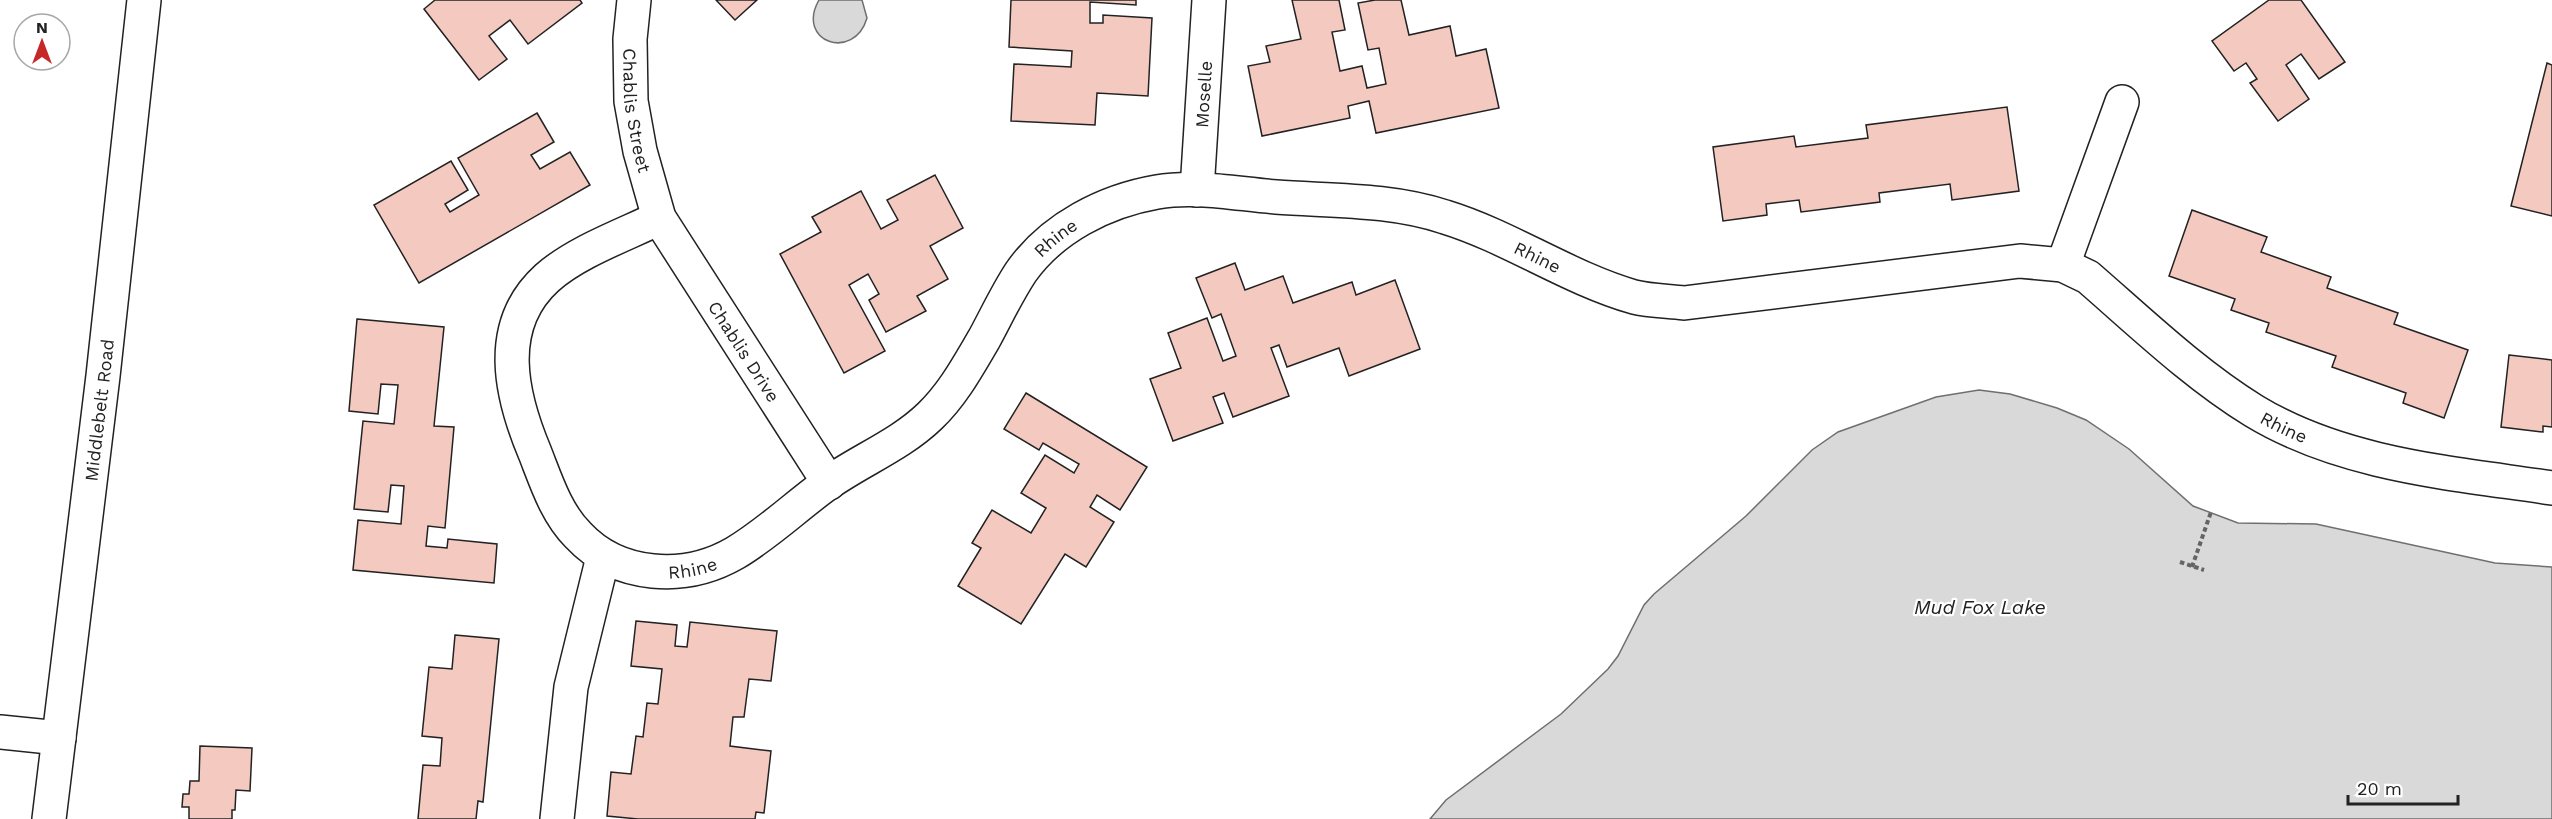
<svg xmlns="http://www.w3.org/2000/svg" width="2552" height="819" font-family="'Work Sans',sans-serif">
  <rect width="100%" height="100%" fill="#fff"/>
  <!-- water -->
  <g fill="#d9d9d9" stroke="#6f6f6f" stroke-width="1.5">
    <path d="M819,0h43l5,18c-13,44 -72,24 -48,-18z"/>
    <path d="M1979,390l31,4 47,14 29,12 43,29 64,57 45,17 78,1 179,39 57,4v252h-1122l16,-19 115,-86 47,-45 10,-13 26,-51 10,-11 92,-78 66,-66 26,-18 98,-35z"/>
  </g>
  <!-- building -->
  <g fill="#f3c9c0" stroke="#222" stroke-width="1.5">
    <path d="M435,0h145l2,3 -54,41 -18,-24 -21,16 18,23 -28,21 -55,-71z"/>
    <path d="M716,0h41l-22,20z"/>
    <path d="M1011,0h125v5l-46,-3v21h13v-8l49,3 -4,78 -51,-3 -2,32 -84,-4 3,-57 57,3 1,-16 -63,-4z"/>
    <path d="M1292,0h47l6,30 -13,2 8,39 22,-5 5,22 19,-4 -7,-36 -11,2 -10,-47 17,-3h26l8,35 41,-9 6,30 30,-7 13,59 -123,25 -7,-32 -21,5 2,12 -88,18 -14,-70 22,-4 -4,-16 35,-7z"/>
    <path d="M2269,0h32l44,62 -26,17 -18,-25 -15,11 23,34 -31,22 -28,-38 7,-4 -11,-16 -12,8 -22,-30z"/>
    <path d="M2547,63l5,2v151l-41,-10z"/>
    <path d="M2007,107l12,84 -67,9 -2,-16 -71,9 1,9 -79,10 -2,-12 -33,4 1,11 -44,6 -10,-74 81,-11 2,11 72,-9 -2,-13z"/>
    <path d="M537,113l17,29 -23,13 9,14 30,-17 20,33 -171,98 -45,-78 77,-44 17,29 -23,14 5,8 29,-17 -21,-37z"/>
    <path d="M935,175l28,53 -33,18 18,33 -31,17 9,15 -40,21 -17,-32 10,-6 -11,-20 -19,11 36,66 -41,22 -64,-119 41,-22 -9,-15 49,-26 20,38 17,-9 -11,-20z"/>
    <path d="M2192,210l75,27 -6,15 70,25 -4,11 71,25 -4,11 74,26 -24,68 -41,-15 3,-10 -74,-26 4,-11 -70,-24 3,-9 -38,-13 4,-11 -66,-23z"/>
    <path d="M1235,263l10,27 38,-14 10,27 59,-21 4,13 39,-15 25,69 -71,27 -10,-28 -52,19 -8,-22 -8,3 18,48 -56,21 -9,-24 -11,4 10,26 -50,18 -23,-62 31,-11 -13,-35 39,-15 16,43 13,-5 -15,-42 -9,4 -16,-40z"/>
    <path d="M357,319l87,8 -10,99 20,1 -9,101 -17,-2 -2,20 21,2 1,-9 49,5 -3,39 -141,-13 5,-50 43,4 3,-38 -13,-1 -3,27 -34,-3 9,-88 31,3 4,-39 -17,-1 -3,30 -29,-3z"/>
    <path d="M2509,355l43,5v67l-9,-1v6l-42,-5z"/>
    <path d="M1026,393l121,74 -27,43 -23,-15 -7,12 24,15 -28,45 -21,-13 -44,70 -63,-38 23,-38 -9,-5 20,-33 39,23 15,-25 -25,-15 24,-38 29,18 5,-9 -36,-21 -4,7 -35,-21z"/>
    <path d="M636,621l41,4 -2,21 12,1 3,-25 87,9 -6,50 -22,-2 -5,38h-11l-3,29 41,5 -7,62 -8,-1 -1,7h-117l-31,-3 4,-44 20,2 5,-38 7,1 4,-34 11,1 4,-35 -31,-3z"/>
    <path d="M455,635l44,4 -16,163 -5,-1 -2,18h-58l5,-54 17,1 2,-28 -20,-2 7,-69 23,2z"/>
    <path d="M200,746l52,2 -2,43 -14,-1 -1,20h-3v9h-43v-12h-7l1,-13h6l1,-13h9z"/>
  </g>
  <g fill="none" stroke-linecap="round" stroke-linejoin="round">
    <!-- minor casing -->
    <g stroke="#222" stroke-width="36">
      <g id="minor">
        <path id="s1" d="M634,0l-4,39 1,62 9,50 19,67 170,265"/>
        <path id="s2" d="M1197,190l12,-190"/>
        <path id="s3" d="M659,218c-35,17 -83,34 -112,60 -53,48 -36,118 -12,175 11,28 21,60 43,82 40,43 107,47 157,18 32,-19 59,-45 89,-67 34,-25 75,-40 106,-70 23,-22 38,-50 54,-77 12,-22 23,-46 37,-67 31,-44 84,-71 136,-80 39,-7 80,2 119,5 56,4 115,2 169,20 65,20 123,61 189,80 16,4 34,4 50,6l336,-42 43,4 25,12c53,46 106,97 166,134 89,54 198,62 298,77"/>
        <path d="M2063,265l59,-163"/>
        <path d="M0,732l59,6"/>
        <path id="s4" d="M49,819l54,-443 41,-376"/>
        <path d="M557,819l14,-132 32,-130"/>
      </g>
    </g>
    <!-- path -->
    <g stroke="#646464" stroke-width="4" stroke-dasharray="4.5 3" stroke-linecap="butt">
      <path d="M2180,562l24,8"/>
      <path d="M2192,567l19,-55"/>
    </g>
    <!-- minor -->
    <use href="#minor" stroke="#fff" stroke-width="33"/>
  </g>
  <g text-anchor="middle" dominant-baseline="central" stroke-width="4.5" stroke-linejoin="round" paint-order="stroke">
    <!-- street labels -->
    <g font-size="18" fill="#222" stroke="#fff">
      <text stroke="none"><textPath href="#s2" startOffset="96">Moselle</textPath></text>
      <text stroke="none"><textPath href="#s1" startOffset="111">Chablis Street</textPath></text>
      <text stroke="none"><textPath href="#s3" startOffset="1038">Rhine</textPath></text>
      <text stroke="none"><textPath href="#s3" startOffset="1542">Rhine</textPath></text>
      <text stroke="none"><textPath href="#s1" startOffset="380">Chablis Drive</textPath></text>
      <text stroke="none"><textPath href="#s4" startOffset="412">Middlebelt Road</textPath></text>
      <text stroke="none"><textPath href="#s3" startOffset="2354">Rhine</textPath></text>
      <text stroke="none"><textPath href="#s3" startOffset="534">Rhine</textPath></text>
    </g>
    <!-- water labels -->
    <g font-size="20" font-style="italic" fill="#222" stroke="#fff">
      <text x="1980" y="607">Mud Fox Lake</text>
    </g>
  </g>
  <!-- north arrow -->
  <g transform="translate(42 42)"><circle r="28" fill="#ffffff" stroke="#a7a7a7" stroke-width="1.5"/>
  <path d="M0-4.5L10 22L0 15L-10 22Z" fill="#c62828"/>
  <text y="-9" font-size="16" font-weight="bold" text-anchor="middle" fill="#222222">N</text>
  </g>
  <!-- scale -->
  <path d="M2348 795v9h110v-9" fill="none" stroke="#222222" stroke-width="3"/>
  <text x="2357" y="795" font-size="18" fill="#222222" stroke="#ffffff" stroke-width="4.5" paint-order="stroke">20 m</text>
</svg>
